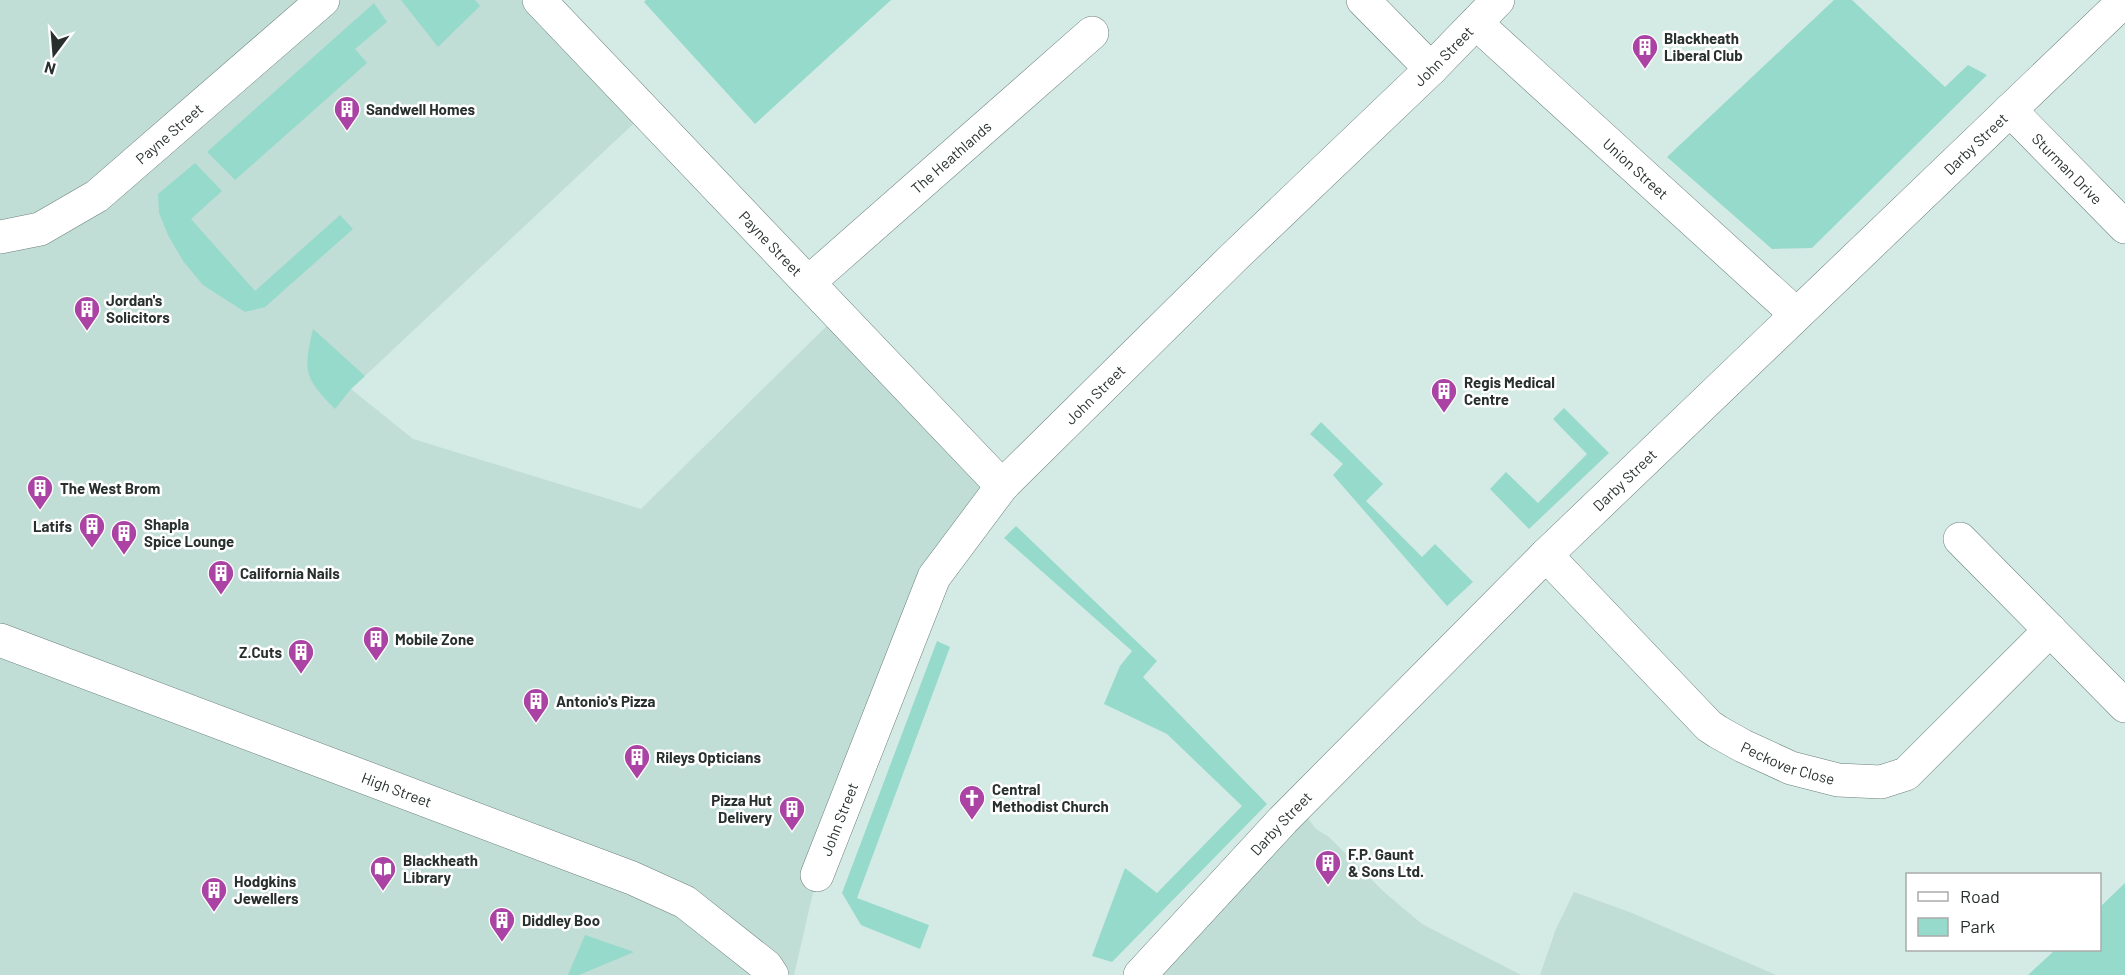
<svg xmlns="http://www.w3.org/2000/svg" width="2125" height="975" font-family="Barlow,sans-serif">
  <rect width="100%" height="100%" fill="#d4eae5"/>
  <!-- built -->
  <g fill="#c0ddd6">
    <path d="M0,0h539l107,112 -295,277 62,50 228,70 198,-195 163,172 -68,91 -117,298 -23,100h-794z"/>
    <path d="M1298,805l18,24 13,8 55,55 38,32 99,51h-381z"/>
    <path d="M1574,892l58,21 144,62h-236l16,-46z"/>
  </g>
  <!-- green -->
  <g fill="#96dacc">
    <path d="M401,0h74l5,6 -42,41z"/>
    <path d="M646,0h245l-136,124 -111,-122z"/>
    <path d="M1834,0h18l93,87 23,-22 19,10 -175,173 -40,1 -105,-92z"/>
    <path d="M374,3l13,19 -32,27 12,14 -132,117 -28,-28z"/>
    <path d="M195,163l27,28 -31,28 64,72 85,-76 13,14 -88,78 -20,5 -42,-27 -20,-24 -15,-26 -9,-22 -1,-19z"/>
    <path d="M313,329l52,47 -14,13 -16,20c-31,-32 -32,-37 -22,-80z"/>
    <path d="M1564,408l45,45 -80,76 -39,-40 16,-17 32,31 49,-49 -34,-35z"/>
    <path d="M1321,422l62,62 -17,17 56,56 13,-13 38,38 -26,24 -114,-131 10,-11 -33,-30z"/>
    <path d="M1016,526l141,135 -14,16 124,127 -155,158 -20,-6 33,-88 32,25 85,-87 -75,-72 -63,-30 16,-38 12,-15 -128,-113z"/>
    <path d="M937,641l13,6 -93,251 72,27 -9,24 -59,-24 -19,-32z"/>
    <path d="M2125,883v92h-97l27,-25h45v-43z"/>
    <path d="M585,935l49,17 -55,23h-11z"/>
  </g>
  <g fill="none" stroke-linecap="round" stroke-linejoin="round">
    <!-- minor casing -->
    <g stroke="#6c807b" stroke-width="34">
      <g id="minor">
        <path id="s1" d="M539,0l463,486"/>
        <path d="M1363,0l68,69"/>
        <path id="s2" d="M1476,23l320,291"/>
        <path id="s3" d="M2010,110l115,117"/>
        <path id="s4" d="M0,237l40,-8 57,-33 226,-196"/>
        <path id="s5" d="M809,282l283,-249"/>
        <path d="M1960,539l165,167"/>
        <path id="s6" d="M1546,555l163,171 9,6 25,14 48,22 47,12 43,2 25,-8 144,-144"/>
        <path id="s7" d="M0,640l632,238 53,24 81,64 6,9"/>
        <path id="s8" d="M817,875l117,-298 68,-91 231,-228 198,-189 67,-69"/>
        <path id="s9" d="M1140,975l143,-155 263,-265 579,-555"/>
      </g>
    </g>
    <!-- minor -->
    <use href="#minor" stroke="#fff" stroke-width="33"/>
  </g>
  <!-- icons -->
  <defs>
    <g id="building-pin" transform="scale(1.35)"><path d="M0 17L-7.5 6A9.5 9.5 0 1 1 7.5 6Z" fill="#ab43a5" stroke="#fff"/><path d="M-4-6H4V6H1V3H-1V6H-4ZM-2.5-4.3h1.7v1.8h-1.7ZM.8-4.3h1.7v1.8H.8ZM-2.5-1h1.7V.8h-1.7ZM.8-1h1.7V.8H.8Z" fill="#fff"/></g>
    <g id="church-pin" transform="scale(1.35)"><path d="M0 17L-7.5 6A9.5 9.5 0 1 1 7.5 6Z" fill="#ab43a5" stroke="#fff"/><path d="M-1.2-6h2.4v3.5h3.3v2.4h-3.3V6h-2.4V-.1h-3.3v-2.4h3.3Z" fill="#fff"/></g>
    <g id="library-pin" transform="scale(1.35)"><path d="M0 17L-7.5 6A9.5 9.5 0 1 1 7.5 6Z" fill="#ab43a5" stroke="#fff"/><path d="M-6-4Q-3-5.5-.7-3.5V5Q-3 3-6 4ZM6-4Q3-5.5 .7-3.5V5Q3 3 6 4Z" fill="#fff"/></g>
  </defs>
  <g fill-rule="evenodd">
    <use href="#building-pin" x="1645" y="47"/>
    <use href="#building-pin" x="347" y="109"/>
    <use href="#building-pin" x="87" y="309"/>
    <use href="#building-pin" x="1444" y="391"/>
    <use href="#building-pin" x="40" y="488"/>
    <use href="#building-pin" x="92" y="526"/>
    <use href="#building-pin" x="124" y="533"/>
    <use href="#building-pin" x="221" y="573"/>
    <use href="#building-pin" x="376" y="639"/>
    <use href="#building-pin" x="301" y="652"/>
    <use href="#building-pin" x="536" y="701"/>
    <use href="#building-pin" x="637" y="757"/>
    <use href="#church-pin" x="972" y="798"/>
    <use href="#building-pin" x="792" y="809"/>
    <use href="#building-pin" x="1328" y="863"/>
    <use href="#library-pin" x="383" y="869"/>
    <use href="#building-pin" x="214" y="890"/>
    <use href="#building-pin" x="502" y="920"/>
  </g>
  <g text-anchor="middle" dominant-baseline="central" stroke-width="5" stroke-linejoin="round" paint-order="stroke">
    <!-- poi labels -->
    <g font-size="15" font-weight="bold" fill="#28302e" stroke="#fff" text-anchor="start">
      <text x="1664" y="38">Blackheath<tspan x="1664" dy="17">Liberal Club</tspan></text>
      <text x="366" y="109">Sandwell Homes</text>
      <text x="106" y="300">Jordan's<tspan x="106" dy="17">Solicitors</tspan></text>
      <text x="1464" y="382">Regis Medical<tspan x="1464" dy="17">Centre</tspan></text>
      <text x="60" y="488">The West Brom</text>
      <text x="144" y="524">Shapla<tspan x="144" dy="17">Spice Lounge</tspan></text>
      <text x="72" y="526" text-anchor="end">Latifs</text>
      <text x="240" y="573">California Nails</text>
      <text x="395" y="639">Mobile Zone</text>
      <text x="282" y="652" text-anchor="end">Z.Cuts</text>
      <text x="556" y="701">Antonio's Pizza</text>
      <text x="656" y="757">Rileys Opticians</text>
      <text x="992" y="789">Central<tspan x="992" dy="17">Methodist Church</tspan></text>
      <text x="772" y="800" text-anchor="end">Pizza Hut<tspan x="772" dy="17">Delivery</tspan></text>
      <text x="1348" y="854">F.P. Gaunt<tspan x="1348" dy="17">&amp; Sons Ltd.</tspan></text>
      <text x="403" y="860">Blackheath<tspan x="403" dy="17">Library</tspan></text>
      <text x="234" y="881">Hodgkins<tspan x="234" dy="17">Jewellers</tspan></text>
      <text x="522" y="920">Diddley Boo</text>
    </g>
    <!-- street labels -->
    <g font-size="15" fill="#28302e" stroke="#fff">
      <text stroke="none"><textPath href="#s8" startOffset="1050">John Street</textPath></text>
      <text stroke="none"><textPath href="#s4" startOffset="202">Payne Street</textPath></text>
      <text stroke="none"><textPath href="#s9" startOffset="1179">Darby Street</textPath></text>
      <text stroke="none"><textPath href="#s5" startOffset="189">The Heathlands</textPath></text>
      <text stroke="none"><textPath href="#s2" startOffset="216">Union Street</textPath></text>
      <text stroke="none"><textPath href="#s3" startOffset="82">Sturman Drive</textPath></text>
      <text stroke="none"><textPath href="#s1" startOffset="336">Payne Street</textPath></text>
      <text stroke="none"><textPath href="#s8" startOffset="564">John Street</textPath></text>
      <text stroke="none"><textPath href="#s9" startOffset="693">Darby Street</textPath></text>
      <text stroke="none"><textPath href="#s6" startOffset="324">Peckover Close</textPath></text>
      <text stroke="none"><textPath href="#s7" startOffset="424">High Street</textPath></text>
      <text stroke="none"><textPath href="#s8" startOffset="60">John Street</textPath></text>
      <text stroke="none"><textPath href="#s9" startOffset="207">Darby Street</textPath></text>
    </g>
  </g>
  <!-- legend -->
  <rect x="1906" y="873" width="195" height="78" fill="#ffffff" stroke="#a9acab" stroke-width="1.5"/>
  <rect x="1918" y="892" width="30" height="9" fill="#ffffff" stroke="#a9acab" stroke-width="1.5"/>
  <text x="1960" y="903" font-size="18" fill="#28302e">Road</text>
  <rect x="1918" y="918" width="30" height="18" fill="#96dacc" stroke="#a9acab" stroke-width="1.5"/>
  <text x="1960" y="933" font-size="18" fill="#28302e">Park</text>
  <!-- north arrow -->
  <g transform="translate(54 54) rotate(196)" stroke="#ffffff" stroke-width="4.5" paint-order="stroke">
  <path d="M0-4.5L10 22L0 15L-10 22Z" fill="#28302e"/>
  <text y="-9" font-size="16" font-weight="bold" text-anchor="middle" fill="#28302e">N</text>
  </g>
</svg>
